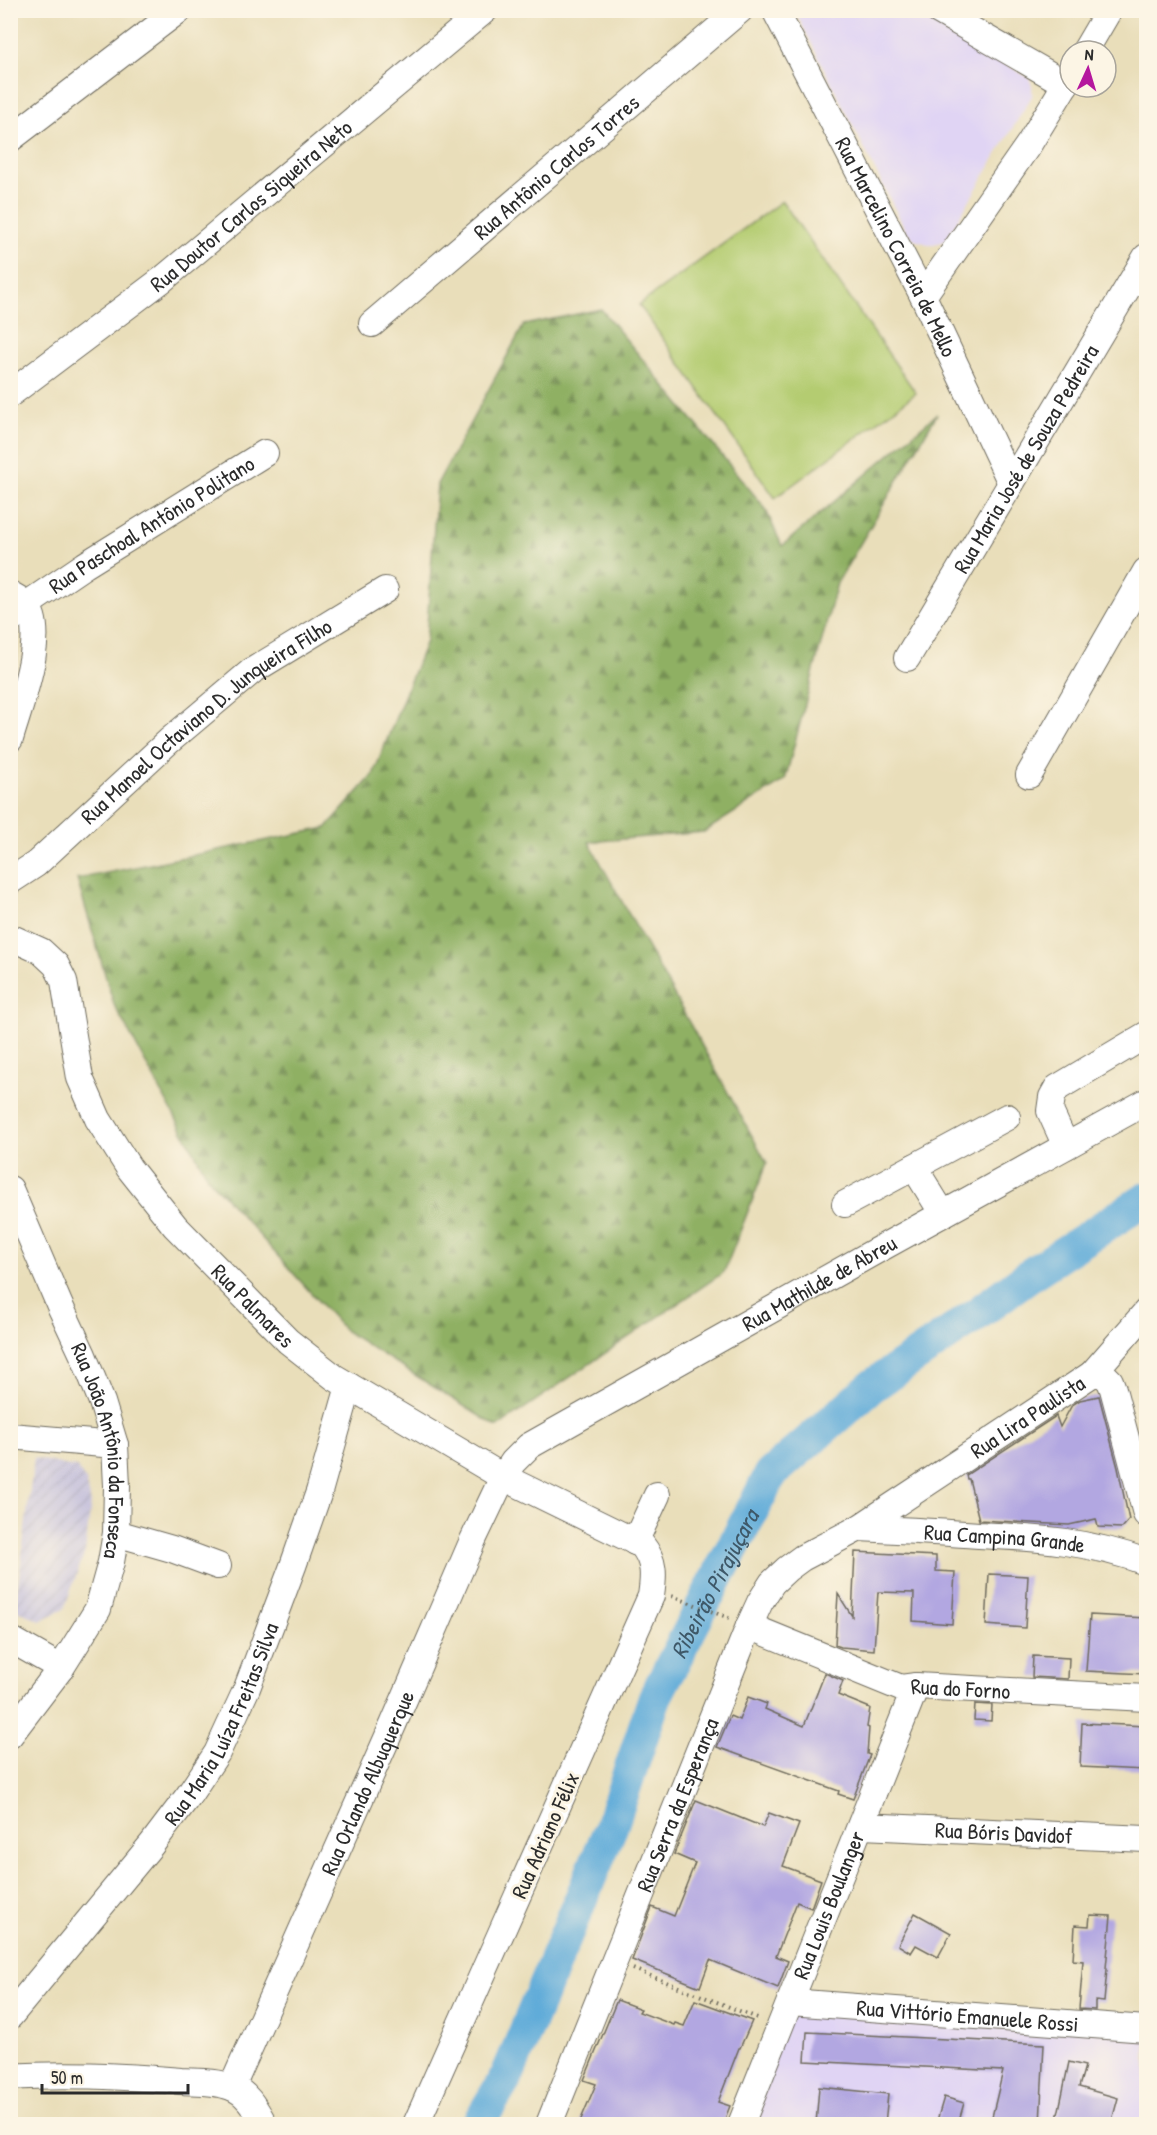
<svg xmlns="http://www.w3.org/2000/svg" width="1157" height="2135" font-family="'Patrick Hand',sans-serif">
  <defs>
    <pattern id="industrial-furrows" width="10" height="10" patternUnits="userSpaceOnUse" patternTransform="scale(1.5)"><rect width="10" height="10" fill="#c4c0db"/><path d="M-1 1l2-2M0 10L10 0M9 11l2-2" fill="none" stroke="#a9a5bc"/></pattern>
    <pattern id="forest-firs" width="22" height="20" patternUnits="userSpaceOnUse" patternTransform="scale(1.5)"><rect width="22" height="20" fill="#8fb063"/><path d="M5 1l3.5 6h-7zM16 11l3.5 6h-7z" fill="#758f52"/></pattern>
  </defs>
  <rect width="100%" height="100%" fill="#fcf5e5"/>
  <filter id="ink" filterUnits="userSpaceOnUse"><feTurbulence type="fractalNoise" baseFrequency=".0167" numOctaves="2"/><feDisplacementMap in="SourceGraphic" scale="12" xChannelSelector="R" yChannelSelector="G"/><feConvolveMatrix kernelMatrix="1 2 1 2 8 2 1 2 1" color-interpolation-filters="sRGB"/></filter>
  <filter id="wash" filterUnits="userSpaceOnUse"><feTurbulence type="fractalNoise" baseFrequency=".008" numOctaves="4" result="noise"/><feDisplacementMap in="SourceGraphic" scale="24" xChannelSelector="R" yChannelSelector="G"/><feGaussianBlur stdDeviation="1.35" result="paint"/><feColorMatrix in="noise" values="0 0 0 0 0 0 0 0 0 0 0 0 0 0 0 0 0 1.4 0 .05"/><feComposite in="paint" operator="in"/></filter>
  <g filter="url(#wash)">
    <rect width="100%" height="100%" fill="#e9deba"/>
    <!-- built -->
    <g fill="#e0d4f4">
      <path d="M795,11h120l114,67 3,8v10l-87,145 -14,4 -16,-5 -9,-9z"/>
      <path d="M790,2002l356,27v95h-406z"/>
    </g>
    <!-- industrial -->
    <path fill="url(#industrial-furrows)" d="M34,1458l43,10 9,13 5,22 -6,49 -21,57 -24,12 -25,-12z"/>
    <!-- forest -->
    <path fill="url(#forest-firs)" stroke="#5d6e47" stroke-width="1.5" d="M601,309l164,199 17,38 155,-132 -100,169 -52,197 -81,52 -115,10 178,321 -43,109 -227,155 -152,-96 -136,-152 -95,-174 -37,-126 249,-51 47,-53 53,-134 11,-157 87,-159z"/>
    <!-- pitch -->
    <path fill="#b4cc71" stroke="#707c4e" stroke-width="1.5" d="M782,201l134,192 -141,105 -136,-193z"/>
    <g fill="none" stroke-linecap="round" stroke-linejoin="round">
      <!-- stream -->
      <path stroke="#61acd9" stroke-width="6" d="M474,2124l7,-6"/>
      <!-- river -->
      <path stroke="#61acd9" stroke-width="34" id="s1" d="M478,2124l29,-48 104,-249 44,-130 116,-223 101,-88 94,-64 65,-48 115,-75"/>
    </g>
    <g id="blocks">
      <!-- building -->
      <g fill="#b2a7e1">
        <path d="M1099,1396l19,72 11,52 -7,8 -24,-1 -2,-8 -27,6 -90,-5 -10,-41h-2l-1,-4 90,-59 4,11 12,-22 8,-5z"/>
        <path d="M855,1552l81,4v15l19,1 -3,52 -39,-3 1,-28 -36,-1 -4,58 -33,-3 -6,-2 3,-51 14,22z"/>
        <path d="M989,1574l39,2 -3,52 -39,-3z"/>
        <path d="M1090,1615l56,3v56l-60,-3z"/>
        <path d="M1033,1656l36,2 -1,21 -36,-2z"/>
        <path d="M825,1673l18,8 -5,14 32,13 -3,19 2,1 -2,26 3,1 -17,44 -15,-5 1,-3 -122,-44 13,-31 9,4 9,-23 19,7 -2,5 39,17z"/>
        <path d="M975,1704l17,1 -1,16 -17,-1z"/>
        <path d="M1082,1723l64,3v44l-66,-3z"/>
        <path d="M696,1800l67,27 6,-14 30,11 -16,42 38,14 -10,28 -14,-6 -21,54 12,5 -10,27 -68,-28 -10,27 -68,-27 20,-53 22,9 21,-53 -21,-9z"/>
        <path d="M915,1913l36,20 -13,24 -22,-12 -5,8 -13,-8z"/>
        <path d="M1090,1915l21,1 -5,52 1,1 -3,33 -9,-1v9l-16,-1 4,-48 -10,-1 2,-35 14,1z"/>
        <path d="M617,2000l24,9 -2,3 35,13 1,-2 9,3 11,-26 57,21 -12,27h-1l-21,54 12,4 -7,18h-144l17,-40 -12,-4z"/>
        <path d="M807,2032l237,12 -4,80h-19l-29,-7 11,-46 -198,-10z"/>
        <path d="M1069,2062l16,4 -6,21 39,11 -7,26h-55z"/>
        <path d="M819,2087l69,7 -3,30h-69z"/>
        <path d="M944,2097l20,6 -6,21h-22z"/>
      </g>
    </g>
  </g>
  <g filter="url(#ink)">
    <use href="#blocks" fill-opacity="0" stroke="#6e6a5d" stroke-width="1.5"/>
    <g fill="none" stroke-linecap="round" stroke-linejoin="round">
      <!-- minor casing -->
      <g stroke="#6e6a5d" stroke-width="28">
        <g id="minor">
          <path id="s2" d="M775,10l148,286 88,187"/>
          <path d="M937,10l129,74"/>
          <path d="M1085,51l24,-41"/>
          <path d="M10,139l169,-129"/>
          <path d="M923,296l106,-152 41,-67"/>
          <path id="s3" d="M372,324l368,-314"/>
          <path id="s4" d="M10,394l153,-115 322,-269"/>
          <path d="M10,594c5,3 12,6 16,11 23,27 -7,102 -16,134"/>
          <path id="s5" d="M10,620l16,-15 59,-40 180,-112"/>
          <path id="s6" d="M907,658l239,-401"/>
          <path d="M1029,775l117,-204"/>
          <path id="s7" d="M10,881l26,-17 133,-123 83,-70 133,-81"/>
          <path id="s8" d="M10,937l31,14 15,14 8,16 16,97 18,41 31,49 46,58 113,115 46,36 169,100 139,68c13,16 12,31 9,51l-235,528"/>
          <path d="M1066,1146l-16,-35 2,-14 5,-9 89,-53"/>
          <path d="M914,1167l29,47"/>
          <path id="s9" d="M10,1189l50,117 23,49 19,47 13,43 2,41 -1,47 -5,29 -13,47 -37,59 -51,67"/>
          <path d="M845,1204l162,-87"/>
          <path d="M1092,1374l54,-62"/>
          <path d="M10,1436l105,9"/>
          <path id="s10" d="M859,1528c40,2 80,4 120,7 60,3 110,6 167,27"/>
          <path d="M116,1533l56,16 46,17"/>
          <path d="M635,1542l22,-47"/>
          <path id="s11" d="M749,1626l152,62 15,-2 230,12"/>
          <path d="M10,1639l51,29"/>
          <path id="s12" d="M862,1826l284,13"/>
          <path id="s13" d="M790,2002l356,27"/>
          <path id="s14" d="M10,2016l142,-172 37,-49 28,-42 30,-65 46,-122 26,-74 30,-106"/>
          <path d="M10,2077c57,-4 114,-1 171,4 16,1 35,0 50,6 17,6 25,23 33,37"/>
          <path id="s15" d="M232,2087l161,-362 80,-185 30,-63 10,-15 16,-16 345,-194 272,-150"/>
          <path id="s16" d="M549,2124l200,-498 11,-24 12,-19 15,-14 15,-11 57,-30 233,-154h11l7,7 3,8 33,125"/>
          <path id="s17" d="M741,2124l175,-438"/>
        </g>
      </g>
      <!-- path -->
      <g stroke="#6e6a5d" stroke-width="4" stroke-dasharray="1.5 4.5" stroke-linecap="butt">
        <path d="M672,1596l57,22"/>
        <path d="M633,1969l127,50"/>
      </g>
      <!-- minor -->
      <use href="#minor" stroke="#fff" stroke-width="26"/>
    </g>
  </g>
  <g text-anchor="middle" dominant-baseline="central" stroke-width="6" stroke-linejoin="round" paint-order="stroke">
    <!-- street labels -->
    <g font-size="22" fill="#2b2b2b" stroke="#fcf5e5">
      <text stroke="none"><textPath href="#s3" startOffset="242">Rua Antônio Carlos Torres</textPath></text>
      <text stroke="none"><textPath href="#s4" startOffset="306">Rua Doutor Carlos Siqueira Neto</textPath></text>
      <text stroke="none"><textPath href="#s2" startOffset="266">Rua Marcelino Correia de Mello</textPath></text>
      <text stroke="none"><textPath href="#s6" startOffset="232">Rua Maria José de Souza Pedreira</textPath></text>
      <text stroke="none"><textPath href="#s5" startOffset="171">Rua Paschoal Antônio Politano</textPath></text>
      <text stroke="none"><textPath href="#s7" startOffset="254">Rua Manoel Octaviano D. Junqueira Filho</textPath></text>
      <text stroke="none"><textPath href="#s15" startOffset="1041">Rua Mathilde de Abreu</textPath></text>
      <text stroke="none"><textPath href="#s8" startOffset="459">Rua Palmares</textPath></text>
      <text stroke="none"><textPath href="#s16" startOffset="891">Rua Lira Paulista</textPath></text>
      <text stroke="none"><textPath href="#s9" startOffset="280">Rua João Antônio da Fonseca</textPath></text>
      <text stroke="none"><textPath href="#s10" startOffset="146">Rua Campina Grande</textPath></text>
      <text stroke="none"><textPath href="#s11" startOffset="224">Rua do Forno</textPath></text>
      <text stroke="none"><textPath href="#s14" startOffset="363">Rua Maria Luíza Freitas Silva</textPath></text>
      <text stroke="none"><textPath href="#s15" startOffset="333">Rua Orlando Albuquerque</textPath></text>
      <text stroke="none"><textPath href="#s16" startOffset="344">Rua Serra da Esperança</textPath></text>
      <text stroke="none"><textPath href="#s12" startOffset="142">Rua Bóris Davidof</textPath></text>
      <text transform="translate(545 1835) rotate(-66)">Rua Adriano Félix</text>
      <text stroke="none"><textPath href="#s17" startOffset="236">Rua Louis Boulanger</textPath></text>
      <text stroke="none"><textPath href="#s13" startOffset="178">Rua Vittório Emanuele Rossi</textPath></text>
    </g>
    <!-- water labels -->
    <g font-size="24" font-style="italic" fill="#3e5868" stroke="#fcf5e5">
      <text stroke="none"><textPath href="#s1" startOffset="591">Ribeirão Pirajuçara</textPath></text>
    </g>
  </g>
  <!-- margin -->
  <rect width="1157" height="2135" fill="none" stroke="#fcf5e5" stroke-width="36"/>
  <!-- north arrow -->
  <g transform="translate(1088 69) rotate(4)"><circle r="28" fill="#fcf5e5" stroke="#a8a49b" stroke-width="1.5"/>
  <path d="M0-4.5L10 22L0 15L-10 22Z" fill="#b5179e"/>
  <text y="-9" font-size="16" font-weight="bold" text-anchor="middle" fill="#2b2b2b">N</text>
  </g>
  <!-- scale -->
  <path d="M42 2084v9h146v-9" fill="none" stroke="#2b2b2b" stroke-width="3"/>
  <text x="51" y="2084" font-size="18" fill="#2b2b2b" stroke="#fcf5e5" stroke-width="4.5" paint-order="stroke">50 m</text>
</svg>
